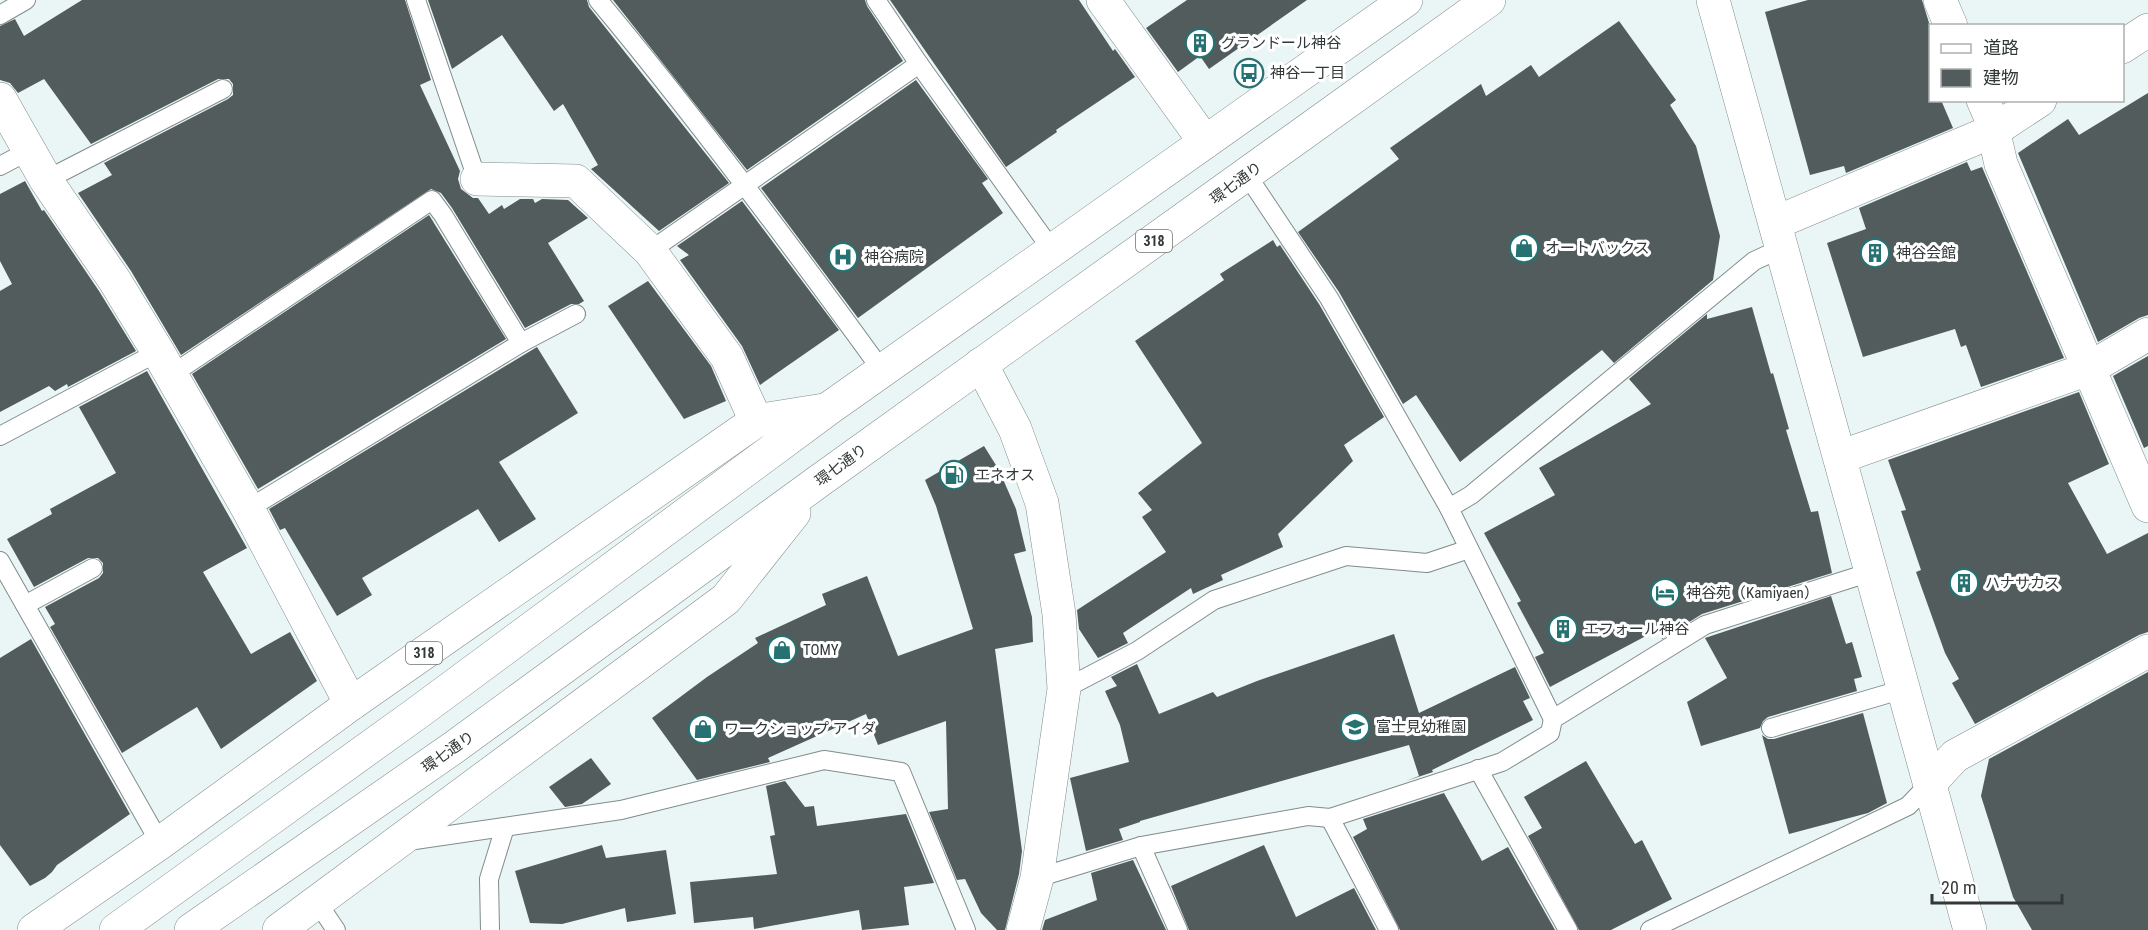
<svg xmlns="http://www.w3.org/2000/svg" width="2148" height="930" font-family="'Roboto Condensed','Noto Sans JP',sans-serif">
  <rect width="100%" height="100%" fill="#eaf5f5"/>
  <!-- building -->
  <g fill="#525c5c">
    <path d="M82,0h323l26,80 -11,5 40,86 -2,8 3,10 12,9h5l11,16 13,-9 2,4 16,-10h13l2,4 7,-4 26,1 20,18 -40,25 36,58 -5,3h-8l-46,24 -73,-120 -11,-15 -10,-4 -250,166 -50,-84 -53,-78 34,-18 -8,-12 124,-64 5,-4v-11l-4,-5h-11l-127,65 -47,-65 -26,14 -8,-10 -10,-3v-54l15,-7 9,17z"/>
    <path d="M428,0h159l2,7 140,176 -70,48 -68,-62 7,-4 -35,-61 -9,7 -52,-76 -50,34z"/>
    <path d="M613,0h252l2,6 36,55 -156,109z"/>
    <path d="M890,0h189l34,51 2,-2 20,28 -79,53 1,2 -51,35z"/>
    <path d="M1187,0h120l-98,69 -9,-13 -22,16 -32,-44z"/>
    <path d="M1808,0h114l8,26v74h11l12,28 -107,45 -2,-7 -34,9 -45,-163z"/>
    <path d="M1619,21l57,79 -6,5 26,41 24,90 -7,44 -99,83 -12,-13 -142,112 -44,-67 -13,9 -64,-112 -41,-60 101,-73 -9,-11 91,-64 5,12 45,-31 8,12z"/>
    <path d="M916,80l72,99 -6,4 21,30 -145,105 -97,-130z"/>
    <path d="M2148,93v222l-9,3 -41,24 -80,-189 50,-34 11,16z"/>
    <path d="M1967,162l4,9 11,-4 82,191 -83,29 -15,-42 -5,2 -6,-18 -92,28 -36,-114 39,-14 -7,-21z"/>
    <path d="M25,181l17,30 2,-1 55,81 37,60 -68,36 -1,-3 -12,7 -6,-5 -49,26v-121l12,-7 -12,-23v-67z"/>
    <path d="M742,201l97,129 -79,55 -18,-39 -62,-86 9,-5 -12,-9z"/>
    <path d="M429,215l77,124 -248,150 -66,-115z"/>
    <path d="M1273,240l4,7 3,-2 39,59 65,113 -40,28 9,16 -75,73 5,13 -62,28 2,5 -30,14 -2,-6 -68,45 5,10 -30,15 -19,-29 -2,-19 89,-58 -24,-35 10,-7 -14,-17 64,-50 -67,-102 89,-61 -4,-6z"/>
    <path d="M648,281l63,85 15,35 -42,18 -76,-113z"/>
    <path d="M1752,307l19,67 2,-1 16,56 -3,1 25,82 7,-1 14,62 -130,41 -40,25 -3,-10 -109,58 -15,-30 9,-4 -27,-50 4,-2 -37,-68 71,-38 -16,-27 112,-64 -22,-25 78,-65v5z"/>
    <path d="M537,347l41,66 -79,49 37,57 -37,23 -21,-33 -116,69 10,17 -35,21 -52,-88 -5,2 -11,-21z"/>
    <path d="M2148,356v90l-4,2 -31,-72z"/>
    <path d="M147,371l100,177 -44,24 48,82 39,-22 27,49 -96,68 -24,-42 -75,46 -72,-126 5,-3 -10,-17 54,-29 4,-5v-10l-5,-5h-10l-54,29 -27,-48 45,-25 -2,-5 66,-36 -37,-66z"/>
    <path d="M2079,392l30,72 -41,19 39,71 41,-21v99l-9,3 -164,89 -23,-41 7,-4 -14,-26 -29,-81 5,-2 -20,-59 5,-1 -18,-50z"/>
    <path d="M984,446l15,24 17,39 10,42 -12,3 18,63 1,25 -38,7 27,202 -3,23 -14,56h-8l-16,-17 -16,-34 -8,1 -28,-68 19,-3 -2,-88 -68,24 -12,-31 -98,44 2,4 -73,18 -45,-62 55,-41 51,-34 -3,-5 71,-33 -4,-11 45,-18 31,80 75,-27 -37,-123 -11,-26z"/>
    <path d="M1831,596l15,48 6,-2 10,35 -8,2 3,12 -89,26 -5,4 -3,7 -59,18 -14,-44 40,-24 -22,-40z"/>
    <path d="M1394,634l25,79 96,-46 15,31 -7,3 10,19 -111,55 10,-5 1,2 -27,9 13,-5 -10,-31 -269,76v1l-21,7 4,11 -37,11 -16,-73 59,-16 -9,-37 -15,-34 12,-5 -6,-9 26,-13 22,50 54,-22 4,5 40,-16z"/>
    <path d="M31,639l99,175 -73,51 -5,7 -7,6 -15,8 -30,-41v-187z"/>
    <path d="M2148,672v258h-116l-19,-33 -32,-101 8,-37z"/>
    <path d="M1863,713l24,90 -19,10 -79,21 -27,-99 6,4h6z"/>
    <path d="M591,758l20,26 -29,20 -17,3 -16,-20z"/>
    <path d="M1586,761l49,83 7,-4 30,59 -61,31h-32l-51,-94 14,-8 -18,-31z"/>
    <path d="M785,781l20,26 9,-1 3,20 89,-12 28,69 -30,4 5,38 -47,5 -3,-20 -105,19 -1,-12 -59,6 -4,-41 87,-8 -7,-38 5,-1 -9,-49z"/>
    <path d="M1444,793l38,68 26,-14 47,83h-155l-47,-93 14,-8 -4,-10z"/>
    <path d="M602,845l4,13 60,-8 10,64 -49,8 -2,-14 -63,16 -32,-1 -15,-52z"/>
    <path d="M1264,845l32,72 58,-29 22,42h-187l-18,-44z"/>
    <path d="M1133,860l33,70h-124l3,-10 52,-20 -6,-27z"/>
  </g>
  <g fill="none" stroke-linecap="round" stroke-linejoin="round">
    <!-- service casing -->
    <g stroke="#818c8b" stroke-width="20">
      <g id="service">
        <path d="M416,0l61,179"/>
        <path d="M598,0c100,120 193,245 285,372"/>
        <path d="M876,0l43,64 133,186"/>
        <path d="M0,15l26,-15"/>
        <path d="M0,166l28,-15"/>
        <path d="M1247,175l82,123 120,210 104,211"/>
        <path d="M46,180l177,-91"/>
        <path d="M650,251l269,-187"/>
        <path d="M521,343l55,-29"/>
        <path d="M171,375l261,-175 11,15 78,128 -273,166"/>
        <path d="M0,436l158,-84"/>
        <path d="M1449,508l22,-13 283,-234 28,-13"/>
        <path d="M0,561l160,282"/>
        <path d="M25,605l68,-37"/>
        <path d="M1064,689l73,-38 77,-51 132,-44 81,7 42,-14"/>
        <path d="M1771,728l133,-39"/>
        <path d="M1478,769l90,161"/>
        <path d="M1330,818l59,112"/>
        <path d="M408,841l213,-31 203,-50 77,12 65,158"/>
        <path d="M1141,846l37,84"/>
        <path d="M1037,878l104,-32 167,-30 22,2 172,-56 48,-29 3,-14 152,-94 166,-53"/>
        <path d="M317,902l19,28"/>
        <path d="M490,930l-1,-51 16,-52"/>
        <path d="M1650,930l258,-124 22,-23"/>
      </g>
    </g>
    <!-- minor casing -->
    <g stroke="#818c8b" stroke-width="34">
      <g id="minor">
        <path d="M1103,0l102,142"/>
        <path d="M1940,0l11,26"/>
        <path d="M2122,47l26,-17"/>
        <path d="M0,99l46,81 69,101 43,71 90,157 103,195"/>
        <path d="M1983,100l7,16 11,48 147,342"/>
        <path d="M477,179l99,2 74,70 77,106 29,64"/>
        <path d="M1775,223l218,-92 47,-31"/>
        <path d="M981,364l34,65 27,74 17,111 5,75 -27,189 -14,52"/>
        <path d="M1840,457l248,-88 60,-35"/>
        <path d="M1930,783l25,-27 193,-105"/>
      </g>
    </g>
    <!-- tertiary casing -->
    <g stroke="#818c8b" stroke-width="34">
      <path id="tertiary" d="M1713,0l257,930"/>
    </g>
    <!-- primary casing -->
    <g stroke="#818c8b" stroke-width="34">
      <g id="primary">
        <path d="M34,930l126,-87 191,-139 405,-283 68,-11"/>
        <path d="M116,930l304,-219 408,-302 578,-409"/>
        <path d="M191,930l262,-182 366,-267 670,-481"/>
        <path d="M279,930l447,-331 68,-86"/>
      </g>
    </g>
    <!-- service -->
    <use href="#service" stroke="#fff" stroke-width="18"/>
    <!-- minor -->
    <use href="#minor" stroke="#fff" stroke-width="33"/>
    <!-- tertiary -->
    <use href="#tertiary" stroke="#fff" stroke-width="33"/>
    <!-- primary -->
    <use href="#primary" stroke="#fff" stroke-width="33"/>
  </g>
  <!-- icons -->
  <defs>
    <g id="building-ring" transform="scale(1.5)"><circle r="9.5" fill="#fff" stroke="#267171" stroke-width="1.5"/><path d="M-4-6H4V6H1V3H-1V6H-4ZM-2.5-4.3h1.7v1.8h-1.7ZM.8-4.3h1.7v1.8H.8ZM-2.5-1h1.7V.8h-1.7ZM.8-1h1.7V.8H.8Z" fill="#267171"/></g>
    <g id="bus-ring" transform="scale(1.5)"><circle r="9.5" fill="#fff" stroke="#267171" stroke-width="1.5"/><path d="M-5-6H5V4H4V6H2V4H-2V6H-4V4H-5ZM-3.5-4V0h7V-4ZM-3.5 1.2v1.5H-2V1.2ZM2 1.2v1.5H3.5V1.2Z" fill="#267171"/></g>
    <g id="shop-ring" transform="scale(1.5)"><circle r="9.5" fill="#fff" stroke="#267171" stroke-width="1.5"/><path d="M-5-2.5h2.3a2.7 3.5 0 0 1 5.4 0H5L5.5 6h-11ZM-1.5-2.5h3a1.5 2.3 0 0 0-3 0Z" fill="#267171"/></g>
    <g id="hospital-ring" transform="scale(1.5)"><circle r="9.5" fill="#fff" stroke="#267171" stroke-width="1.5"/><path d="M-5-5h3v3.5h4V-5h3V5h-3V1.5h-4V5h-3Z" fill="#267171"/></g>
    <g id="fuel-ring" transform="scale(1.5)"><circle r="9.5" fill="#fff" stroke="#267171" stroke-width="1.5"/><path d="M-5.5-6h7V0h2V4h1.3V-2.5L3-4.5l.8-.8L6-3V5H2.5V1h-1V6h-7ZM-4.2-4.7v3.2H.2V-4.7Z" fill="#267171"/></g>
    <g id="hotel-ring" transform="scale(1.5)"><circle r="9.5" fill="#fff" stroke="#267171" stroke-width="1.5"/><path d="M-6-4.5h1.5V1H6V5H4.5V3h-9V5H-6ZM-4 0a1.8 1.8 0 1 1 3.6 0ZM.5 0V-2.5h3Q6-2.5 6 0Z" fill="#267171"/></g>
    <g id="school-ring" transform="scale(1.5)"><circle r="9.5" fill="#fff" stroke="#267171" stroke-width="1.5"/><path d="M0-5L7-2L0 1L-7-2ZM-4 1L0 2.5L4 1V4Q0 6-4 4Z" fill="#267171"/></g>
  </defs>
  <g fill-rule="evenodd">
    <use href="#building-ring" x="1200" y="43"/>
    <use href="#bus-ring" x="1249" y="73"/>
    <use href="#shop-ring" x="1524" y="248"/>
    <use href="#building-ring" x="1875" y="253"/>
    <use href="#hospital-ring" x="843" y="257"/>
    <use href="#fuel-ring" x="954" y="475"/>
    <use href="#building-ring" x="1964" y="583"/>
    <use href="#hotel-ring" x="1665" y="593"/>
    <use href="#building-ring" x="1563" y="629"/>
    <use href="#shop-ring" x="782" y="650"/>
    <use href="#school-ring" x="1355" y="727"/>
    <use href="#shop-ring" x="703" y="729"/>
  </g>
  <g text-anchor="middle" dominant-baseline="central" stroke-width="6" stroke-linejoin="round" paint-order="stroke">
    <!-- shield labels -->
    <g fill="#fff" stroke="#707373" stroke-width="1.5">
      <rect x="1136" y="230" width="36" height="22" rx="4.5"/>
      <rect x="406" y="642" width="36" height="22" rx="4.5"/>
    </g>
    <g font-size="14" font-weight="bold" fill="#323737">
      <text x="1154" y="241">318</text>
      <text x="424" y="653">318</text>
    </g>
    <!-- poi labels -->
    <g font-size="15" fill="#323737" stroke="#fff" text-anchor="start">
      <text x="1221" y="43">グランドール神谷</text>
      <text x="1270" y="73">神谷一丁目</text>
      <text x="1545" y="248">オートバックス</text>
      <text x="1896" y="253">神谷会館</text>
      <text x="864" y="257">神谷病院</text>
      <text x="975" y="475">エネオス</text>
      <text x="1985" y="583">ハナサカス</text>
      <text x="1686" y="593">神谷苑（Kamiyaen）</text>
      <text x="1584" y="629">エフォール神谷</text>
      <text x="803" y="650">TOMY</text>
      <text x="1376" y="727">富士見幼稚園</text>
      <text x="724" y="729">ワークショップ アイダ</text>
    </g>
    <!-- street labels -->
    <g font-size="15" fill="#323737" stroke="#fff">
      <text transform="translate(1236 183) rotate(-36)">環七通り</text>
      <text transform="translate(841 465) rotate(-36)">環七通り</text>
      <text transform="translate(448 752) rotate(-35)">環七通り</text>
    </g>
  </g>
  <!-- legend -->
  <rect x="1929" y="24" width="195" height="78" fill="#ffffff" stroke="#adafaf" stroke-width="1.5"/>
  <rect x="1941" y="44" width="30" height="9" fill="#ffffff" stroke="#adafaf" stroke-width="1.5"/>
  <text x="1983" y="54" font-size="18" fill="#323737">道路</text>
  <rect x="1941" y="69" width="30" height="18" fill="#525c5c" stroke="#adafaf" stroke-width="1.5"/>
  <text x="1983" y="84" font-size="18" fill="#323737">建物</text>
  <!-- scale -->
  <path d="M1932 894v9h130v-9" fill="none" stroke="#323737" stroke-width="3"/>
  <text x="1941" y="894" font-size="18" fill="#323737" stroke="#ffffff" stroke-width="4.5" paint-order="stroke">20 m</text>
</svg>
